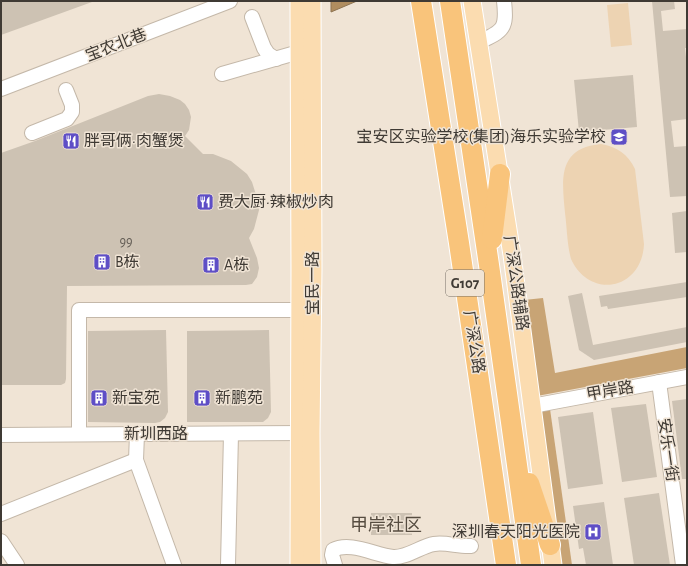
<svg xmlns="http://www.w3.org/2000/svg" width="688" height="566" font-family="'Alegreya Sans','Noto Sans SC',sans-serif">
  <rect width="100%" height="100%" fill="#f0e4d5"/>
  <!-- green -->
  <g fill="#edd3b2">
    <path d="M628,3l4,42 -21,2 -4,-42z"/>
    <path d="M601,144c16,3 27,10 34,25l9,75c-2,46 -54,56 -73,15 -4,-15 -4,-31 -6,-46 -3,-33 -8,-65 36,-69z"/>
  </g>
  <!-- forest -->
  <g fill="#c8a475">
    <path d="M543,298l12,75 132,-26v21l-150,28 -13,-96z"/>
    <path d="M550,409l22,156h-11l-22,-154z"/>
  </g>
  <!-- water -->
  <path fill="#b08d5f" stroke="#8e7452" d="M331,1h26l-26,11z"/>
  <!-- building -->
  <g fill="#cdc2b3">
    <path d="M1,1h91v1l-91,33z"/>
    <path d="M652,1h22l1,8 -14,2 2,20 24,-2v19h-2l2,18v53l-16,2 3,26 13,-1v50l-17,1z"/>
    <path d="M633,75l4,52 -58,5 -5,-52z"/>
    <path d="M159,94l11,2 10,4 5,4 4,6 2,7 -2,13 -4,6 18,18h10l18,7 16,13 5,8 6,19 1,9 -5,19 -5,9 8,20 2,10 -2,9 -5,7 -6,1 -179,1 -1,93 -1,4 -4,2h-60v-232l34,-12 113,-45z"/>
    <path d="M687,211v41l-12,1 -3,-40z"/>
    <path d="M687,282v15l-79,12 -1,-3 -6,1 -2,-11z"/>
    <path d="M582,293l11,52 94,-18v15l-93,18 -15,-10 -11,-54z"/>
    <path d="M166,330l2,82 -3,6 -5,4 -5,1 -67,-1v-91z"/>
    <path d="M269,330l2,82 -3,6 -5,4h-76v-91z"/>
    <path d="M687,399v80h-5l-10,-78z"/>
    <path d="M646,404l11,73 -35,5 -11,-74z"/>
    <path d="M593,412l10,72 -35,5 -10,-72z"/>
    <path d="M659,493l11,72h-36l-10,-67z"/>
    <path d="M604,502l9,63h-27l-3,-17 -4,1 -6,-43z"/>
    <rect x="371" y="513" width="41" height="22"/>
  </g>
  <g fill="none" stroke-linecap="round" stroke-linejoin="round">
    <!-- minor casing -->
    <g stroke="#c4b8a9" stroke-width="16">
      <g id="minor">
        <path d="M252,17l12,31 4,6 8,5"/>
        <path d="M479,42c25,-11 28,-14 25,-41"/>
        <path d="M222,74l77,-22"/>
        <path d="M1,89l229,-88"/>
        <path d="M32,133l35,-14 5,-7v-7l-6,-15"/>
        <path d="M659,382l24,183"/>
        <path d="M532,406l155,-29"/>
        <path d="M79,434v-124h221"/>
        <path d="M137,434l-1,26 38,105"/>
        <path d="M1,435l308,-2"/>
        <path d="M1,514l135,-54"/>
        <path d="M1,541l16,24"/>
        <path d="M228,565l3,-131"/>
        <path d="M335,565l-3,-10 1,-5c17,-9 42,5 60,7 14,1 28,-11 41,-13 12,-2 25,3 37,2"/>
      </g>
    </g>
    <!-- major casing -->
    <g stroke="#fff" stroke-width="19">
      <g id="major">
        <path d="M299,1l1,268 -1,296"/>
        <path d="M472,1l40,254 41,310"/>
        <path d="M312,565l-1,-132 2,-164 -1,-268"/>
      </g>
    </g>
    <!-- highway casing -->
    <g stroke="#fff" stroke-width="22">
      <g id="highway">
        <path d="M421,1l38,242 47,322"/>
        <path d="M450,1l39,264 42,300"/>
        <path d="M492,239l8,-65"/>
        <path d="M529,483l21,62"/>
      </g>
    </g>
    <!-- minor -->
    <use href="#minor" stroke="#fff" stroke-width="14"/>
    <!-- major -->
    <use href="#major" stroke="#fbdcb0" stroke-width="17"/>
    <!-- highway -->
    <use href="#highway" stroke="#f9c47b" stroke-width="20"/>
  </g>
  <!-- icons -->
  <defs>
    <g id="school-square" transform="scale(0.9)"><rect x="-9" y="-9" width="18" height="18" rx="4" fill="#5e4ec6" stroke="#f0e4d5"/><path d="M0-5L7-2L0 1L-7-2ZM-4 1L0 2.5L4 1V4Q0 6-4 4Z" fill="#fff"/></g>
    <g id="restaurant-square" transform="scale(0.9)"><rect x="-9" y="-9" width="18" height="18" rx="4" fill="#5e4ec6" stroke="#f0e4d5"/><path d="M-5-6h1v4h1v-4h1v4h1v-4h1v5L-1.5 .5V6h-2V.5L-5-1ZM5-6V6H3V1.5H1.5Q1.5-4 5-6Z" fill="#fff"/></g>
    <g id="building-square" transform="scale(0.9)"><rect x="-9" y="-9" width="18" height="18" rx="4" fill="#5e4ec6" stroke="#f0e4d5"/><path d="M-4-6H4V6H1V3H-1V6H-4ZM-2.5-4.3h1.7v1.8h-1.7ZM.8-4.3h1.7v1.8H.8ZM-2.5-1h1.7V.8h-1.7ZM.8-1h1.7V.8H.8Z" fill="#fff"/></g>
    <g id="hospital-square" transform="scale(0.9)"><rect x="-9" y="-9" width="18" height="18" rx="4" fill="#5e4ec6" stroke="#f0e4d5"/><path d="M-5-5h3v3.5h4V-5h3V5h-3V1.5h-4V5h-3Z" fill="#fff"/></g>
  </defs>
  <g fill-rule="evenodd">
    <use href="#school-square" x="619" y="137"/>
    <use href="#restaurant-square" x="71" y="141"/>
    <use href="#restaurant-square" x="205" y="202"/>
    <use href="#building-square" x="102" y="262"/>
    <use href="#building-square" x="211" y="265"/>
    <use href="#building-square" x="99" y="398"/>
    <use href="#building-square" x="202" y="398"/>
    <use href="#hospital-square" x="593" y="532"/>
  </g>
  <g text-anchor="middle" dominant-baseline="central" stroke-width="3" stroke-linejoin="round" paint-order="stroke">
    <!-- number labels -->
    <g font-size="14" fill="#625c54">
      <text x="126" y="242">99</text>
    </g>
    <!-- shield labels -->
    <rect fill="#f0e4d5" stroke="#746d64" stroke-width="1" x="446" y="270" width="38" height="26" rx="3"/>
    <g font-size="15" font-weight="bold" fill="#3f3a34">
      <text x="465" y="283">G107</text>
    </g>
    <!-- street labels -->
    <g font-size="16" fill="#3f3a34" stroke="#f0e4d5">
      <text transform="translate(116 45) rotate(-21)">宝农北巷</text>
      <text transform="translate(313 283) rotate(-90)">宝民一路</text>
      <text transform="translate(516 283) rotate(82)">广深公路辅路</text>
      <text transform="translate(474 342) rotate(81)">广深公路</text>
      <text transform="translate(610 391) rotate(-10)">甲岸路</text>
      <text x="156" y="434">新圳西路</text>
      <text transform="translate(668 450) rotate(82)">安乐一街</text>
    </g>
    <!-- poi labels -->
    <g font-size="16" fill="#3f3a34" stroke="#f0e4d5" text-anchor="start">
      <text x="606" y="137" text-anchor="end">宝安区实验学校(集团)海乐实验学校</text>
      <text x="84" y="141">胖哥俩·肉蟹煲</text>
      <text x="218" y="202">费大厨·辣椒炒肉</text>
      <text x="115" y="262">B栋</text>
      <text x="224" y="265">A栋</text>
      <text x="112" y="398">新宝苑</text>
      <text x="215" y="398">新鹏苑</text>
      <text x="580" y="532" text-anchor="end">深圳春天阳光医院</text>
    </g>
    <!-- quarter labels -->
    <g font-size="18" fill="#574d41" stroke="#f0e4d5">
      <text x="386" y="526">甲岸社区</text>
    </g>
  </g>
  <!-- border -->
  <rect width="688" height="566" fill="none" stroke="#3f3a34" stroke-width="4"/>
</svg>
